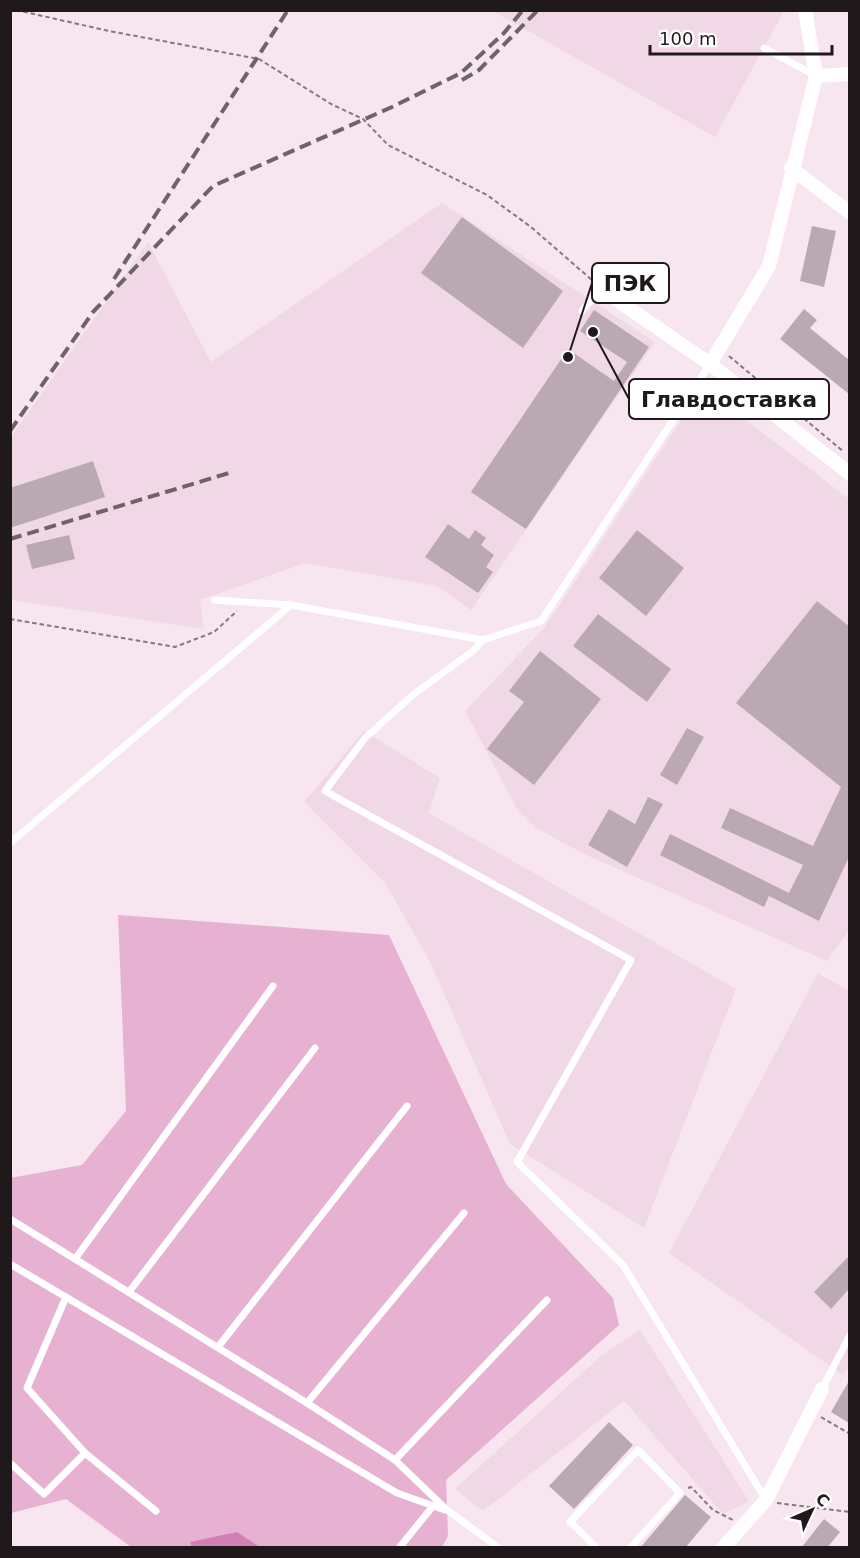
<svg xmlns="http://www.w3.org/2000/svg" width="860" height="1558" font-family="'DejaVu Sans',sans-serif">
  <rect width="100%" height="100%" fill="#f7e5f0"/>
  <!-- built -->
  <g fill="#f1d8e7">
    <path d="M493,11h291l-69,126z"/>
    <path d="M442,203l213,139 -184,268 -34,-24 -132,-23 -105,37 4,29 -193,-29v-163l137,-195 63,120z"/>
    <path d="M703,387l146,112v432l-22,30 -243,-107 -48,-26 -19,-19 -52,-98 79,-83z"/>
    <path d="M364,731l76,47 -11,35 307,176 -92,239 -134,-84 -80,-182 -45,-79 -81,-81z"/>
    <path d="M818,973l31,18 1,374 -7,10 -174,-122z"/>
    <path d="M640,1330l109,171 -26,13 -99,-113 -141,110 -28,-22 148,-135z"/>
  </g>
  <!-- green -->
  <path fill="#e7b1d2" d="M118,915l271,20 117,249 107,114 6,27 -173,155 2,56 -6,11h-311l-65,-48 -55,14 -1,-335 72,-13 44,-54z"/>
  <!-- water -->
  <path fill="#d27fb5" d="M237,1532l23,15h-68l-2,-5z"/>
  <!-- building -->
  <g fill="#baa9b3">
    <path d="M462,217l101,74 -40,57 -102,-75z"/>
    <path d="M812,226l24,5 -12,56 -24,-6z"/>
    <path d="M804,309l13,11 -7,8 39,32v34l-69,-55z"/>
    <path d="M594,310l55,37 -123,182 -55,-37 97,-143 46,32 13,-19 -47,-31z"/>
    <path d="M93,461l12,36 -95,31v-40z"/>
    <path d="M448,524l21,15 6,-9 11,8 -5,7 13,10 -8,12 7,5 -15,21 -53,-36z"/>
    <path d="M637,530l47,38 -38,48 -47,-38z"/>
    <path d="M69,535l6,24 -43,10 -6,-24z"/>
    <path d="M817,601l32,25v231l-30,64 -50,-25 -5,11 -104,-52 10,-21 119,59 14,-28 -82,-37 9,-20 83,38 28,-59 -105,-84z"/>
    <path d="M598,614l73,55 -24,33 -74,-56z"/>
    <path d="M540,651l61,48 -67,86 -47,-36 37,-47 -15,-11z"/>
    <path d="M687,728l17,9 -27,48 -17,-10z"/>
    <path d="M648,797l15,7 -36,63 -39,-22 21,-36 26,15z"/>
    <path d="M849,1256v33l-18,20 -17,-17z"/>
    <path d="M849,1381v42l-18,-11z"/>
    <path d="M609,1422l24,23 -59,64 -25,-23z"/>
    <path d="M685,1495l26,22 -26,31h-45z"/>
    <path d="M824,1519l16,13 -13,16h-26z"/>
  </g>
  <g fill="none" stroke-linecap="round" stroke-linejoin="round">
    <!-- path -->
    <g stroke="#84797f" stroke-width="2" stroke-dasharray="4.5 3" stroke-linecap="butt">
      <path d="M16,10l93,21 150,28 72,45 32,15 25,26 99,50 44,32 62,54"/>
      <path d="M729,356l115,96"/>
      <path d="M10,619l165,28 39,-15 23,-21"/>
      <path d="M821,1417l29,17"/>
      <path d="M688,1488l3,-1 22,23 20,10"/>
      <path d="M777,1503l73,9"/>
    </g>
    <!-- service -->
    <g stroke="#fff" stroke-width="7">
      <path d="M764,48l52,28"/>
      <path d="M582,311l19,-22"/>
      <path d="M215,600l76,5 192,35 58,-19 169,-257"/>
      <path d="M483,640l-10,11 -59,43 -49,44 -40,53 306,169 -114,202 106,103 143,235"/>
      <path d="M10,843l281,-238"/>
      <path d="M273,986l-198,273 232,144 88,57 52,50 52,38"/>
      <path d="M10,1219l65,40"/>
      <path d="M10,1264l387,229 48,17"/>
      <path d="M129,1292l186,-244"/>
      <path d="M66,1297l-39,91 58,65 71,58"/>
      <path d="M218,1347l189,-241"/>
      <path d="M822,1389l28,-54"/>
      <path d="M307,1403l157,-190"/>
      <path d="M395,1460l152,-160"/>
      <path d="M10,1463l34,31 41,-41"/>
      <path d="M399,1548l34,-42"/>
      <path d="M597,1548l-27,-26 68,-72 42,43 -50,55"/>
    </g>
    <!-- minor -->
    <g stroke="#fff" stroke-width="14">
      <path d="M816,76l34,-2"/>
      <path d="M791,168l59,45"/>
      <path d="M601,289l109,75 140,110"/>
      <path d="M710,364l59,-98 47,-190 -11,-66"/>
      <path d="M723,1548l43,-48 56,-111"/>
    </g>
    <!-- rail -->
    <g stroke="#6d6368" stroke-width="4" stroke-dasharray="12 6" stroke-linecap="butt">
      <path d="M462,80l17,-10 59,-60"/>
      <path d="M114,279l174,-269"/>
      <path d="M10,431l83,-119 120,-126 179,-79 69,-34 43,-40 19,-23"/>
      <path d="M10,539l219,-66"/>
    </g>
  </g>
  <!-- callouts -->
  <path fill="none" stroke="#1f191c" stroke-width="2" d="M568 357L592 283M593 332L629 399"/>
  <g fill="#1f191c" stroke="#fff" stroke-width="2">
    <circle cx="568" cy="357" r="6"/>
    <circle cx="593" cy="332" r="6"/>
  </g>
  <g fill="#fff" stroke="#1f191c" stroke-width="2">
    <rect x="592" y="263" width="77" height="40" rx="6"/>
    <rect x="629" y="379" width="200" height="40" rx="6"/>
  </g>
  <g font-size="22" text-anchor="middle" font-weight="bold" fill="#1f191c">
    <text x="630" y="291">ПЭК</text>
    <text x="729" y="407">Главдоставка</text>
  </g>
  <!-- border -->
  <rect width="860" height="1558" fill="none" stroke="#1f191c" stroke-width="24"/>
  <!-- north arrow -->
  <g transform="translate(812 1510) rotate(46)" stroke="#ffffff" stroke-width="4.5" paint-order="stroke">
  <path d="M0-4.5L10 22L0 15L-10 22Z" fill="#1f191c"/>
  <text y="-9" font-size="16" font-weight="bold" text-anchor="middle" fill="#1f191c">С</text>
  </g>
  <!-- scale -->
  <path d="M650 45v9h182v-9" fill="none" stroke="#1f191c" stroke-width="3"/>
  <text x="659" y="45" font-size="18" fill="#1f191c" stroke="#ffffff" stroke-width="4.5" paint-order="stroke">100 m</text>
</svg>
